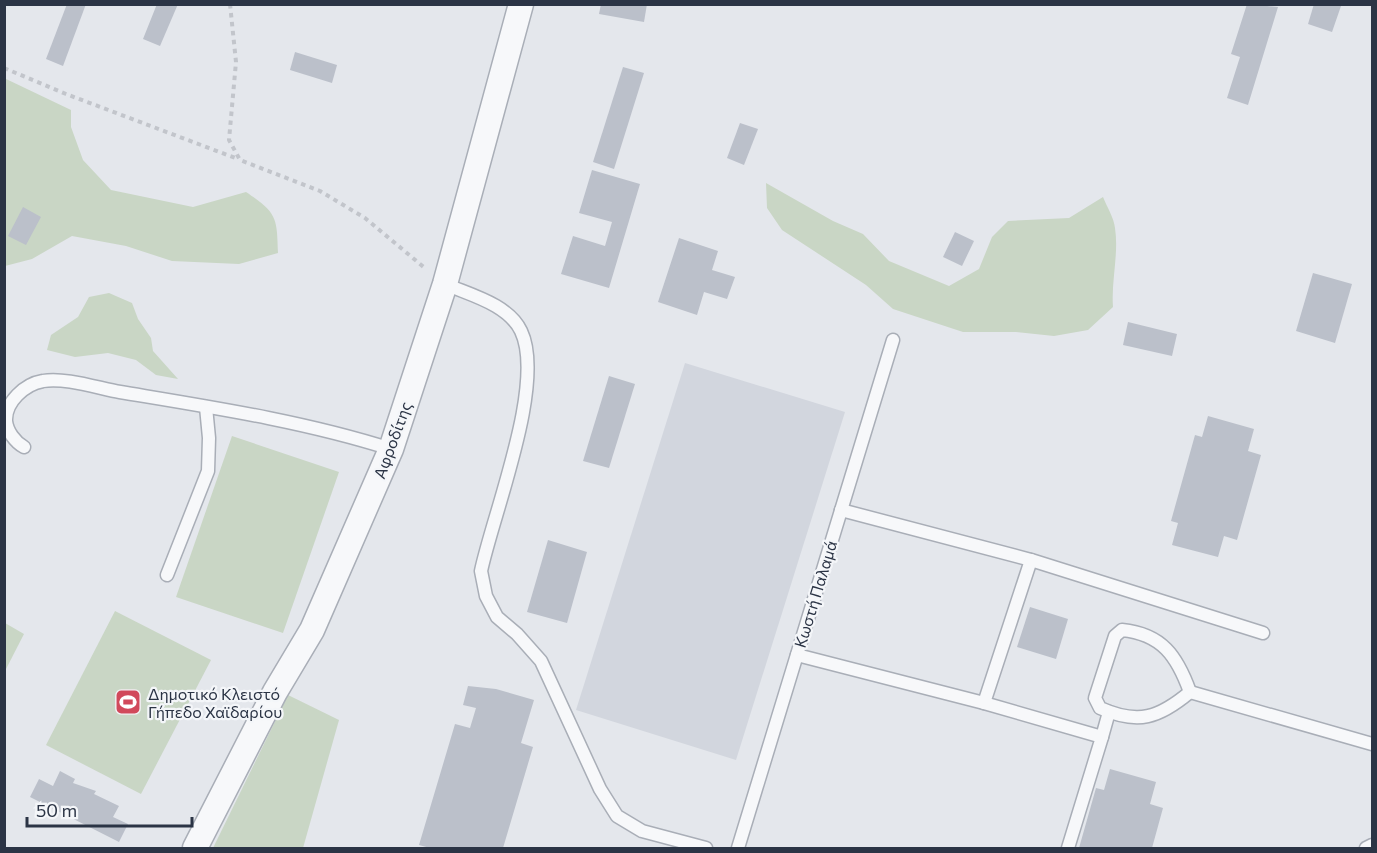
<svg xmlns="http://www.w3.org/2000/svg" width="1377" height="853" font-family="Commissioner,sans-serif">
  <rect width="100%" height="100%" fill="#e4e7ec"/>
  <!-- built -->
  <path fill="#d2d6de" d="M685,363l160,49 -109,348 -160,-50z"/>
  <!-- green -->
  <g fill="#c9d6c5">
    <path d="M4,78l67,32v17l12,33 28,30 82,17 53,-15c31,21 31,25 32,61l-39,11 -67,-3 -46,-15 -54,-10 -40,23 -27,7z"/>
    <path d="M766,183l67,38 30,13 26,27 60,25 30,-17 13,-32 16,-16 61,-3 34,-21c4,10 11,21 12,31 4,26 -4,53 -2,79l-25,23 -34,6 -38,-4h-53l-70,-23 -27,-24 -84,-55 -15,-22z"/>
    <path d="M109,293l23,10 6,16 13,19 2,13 25,28 -22,-4 -20,-15 -28,-7 -33,4 -28,-7 4,-15 27,-18 11,-20z"/>
    <path d="M232,436l107,36 -56,161 -107,-36z"/>
    <path d="M115,611l96,49 -70,134 -95,-49z"/>
    <path d="M5,623l19,11 -19,37z"/>
    <path d="M288,695l51,25 -36,128h-90z"/>
  </g>
  <!-- building -->
  <g fill="#bbc0ca">
    <path d="M67,4h19l-23,62 -17,-7z"/>
    <path d="M157,4h21l-18,42 -17,-7z"/>
    <path d="M601,4h46l-3,18 -45,-8z"/>
    <path d="M1247,4l31,3 -30,98 -21,-7 13,-41 -9,-3z"/>
    <path d="M1314,4l27,2 -9,26 -24,-8z"/>
    <path d="M295,52l42,13 -5,18 -42,-13z"/>
    <path d="M623,67l21,6 -30,96 -21,-7z"/>
    <path d="M740,123l18,6 -14,36 -17,-7z"/>
    <path d="M592,170l48,14 -31,104 -48,-14 12,-38 32,10 7,-24 -33,-9z"/>
    <path d="M23,207l18,10 -15,28 -18,-9z"/>
    <path d="M955,232l19,9 -12,25 -19,-9z"/>
    <path d="M679,238l39,13 -6,19 23,7 -8,22 -23,-7 -7,23 -39,-13z"/>
    <path d="M1313,273l39,11 -17,59 -39,-12z"/>
    <path d="M1128,322l49,12 -5,22 -49,-11z"/>
    <path d="M609,376l26,8 -26,84 -26,-7z"/>
    <path d="M1208,416l46,13 -6,22 13,4 -24,85 -13,-4 -6,21 -46,-12 6,-22 -7,-2 24,-86 7,2z"/>
    <path d="M548,540l39,12 -20,71 -40,-11z"/>
    <path d="M1030,607l38,12 -12,40 -39,-12z"/>
    <path d="M468,686l28,3 38,11 -13,43 12,4 -30,101h-73l-11,-3 36,-121 15,4 6,-20 -13,-3z"/>
    <path d="M1110,769l46,13 -6,22 13,4 -11,40h-73l17,-60 8,2z"/>
    <path d="M60,771l15,8 -2,4 23,8 -2,3 25,12 -6,11 15,7 -9,18 -89,-45 9,-18 14,7z"/>
  </g>
  <g fill="none" stroke-linecap="round" stroke-linejoin="round">
    <!-- lane casing -->
    <g stroke="#a9aeb7" stroke-width="15">
      <g id="lane">
        <path d="M445,284c25,11 63,20 76,47 25,52 -28,183 -40,240l5,25 11,21 20,17 24,27 59,128 17,27 25,15 64,17"/>
        <path d="M24,447c-9,-5 -17,-16 -18,-26 -1,-19 19,-37 37,-40 21,-4 55,7 77,11 90,15 183,29 271,57"/>
        <path d="M841,510l190,50 232,73"/>
        <path d="M1031,560l-47,143 118,34 -34,111"/>
        <path d="M167,575l41,-104 1,-33 -3,-31"/>
        <path d="M1122,630c40,4 55,26 68,62 -31,26 -52,33 -90,16l-5,-10 20,-62z"/>
        <path d="M797,655l187,48"/>
        <path d="M1190,692l182,52"/>
        <path d="M1102,737l7,-25"/>
        <path d="M738,848l155,-508"/>
        <path d="M1366,848l6,-3"/>
      </g>
    </g>
    <!-- street casing -->
    <g stroke="#a9aeb7" stroke-width="27">
      <path id="street" d="M195,848l80,-156 37,-62 79,-181 54,-165 76,-280"/>
    </g>
    <!-- path -->
    <g stroke="#c2c5cb" stroke-width="4" stroke-dasharray="4.5 4.5" stroke-linecap="butt">
      <path d="M230,4l6,58 -7,78 11,20 80,31 45,27 61,51"/>
      <path d="M4,68l62,26 172,65"/>
    </g>
    <!-- lane -->
    <use href="#lane" stroke="#f7f8fa" stroke-width="12"/>
    <!-- street -->
    <use href="#street" stroke="#f7f8fa" stroke-width="24"/>
  </g>
  <!-- icons -->
  <defs>
    <g id="stadium-square" transform="scale(1.35)"><rect x="-9" y="-9" width="18" height="18" rx="4" fill="#d1495b" stroke="#f4f6f9"/><path d="M0-5a6.5 5 0 1 0 0 10a6.5 5 0 1 0 0-10ZM-3.5-1.8h7v3.6h-7Z" fill="#fff"/></g>
  </defs>
  <g fill-rule="evenodd">
    <use href="#stadium-square" x="128" y="702"/>
  </g>
  <g text-anchor="middle" dominant-baseline="central" stroke-width="4.5" stroke-linejoin="round" paint-order="stroke">
    <!-- street labels -->
    <g font-size="16" fill="#2b3445" stroke="#f4f6f9">
      <text transform="translate(392 440) rotate(-70)">Αφροδίτης</text>
      <text transform="translate(815 594) rotate(-73)">Κωστή Παλαμά</text>
    </g>
    <!-- poi labels -->
    <g font-size="16" fill="#2b3445" stroke="#f4f6f9" text-anchor="start">
      <text x="148" y="693">Δημοτικό Κλειστό<tspan x="148" dy="18">Γήπεδο Χαϊδαρίου</tspan></text>
    </g>
  </g>
  <!-- border -->
  <rect width="1377" height="853" fill="none" stroke="#2b3445" stroke-width="12"/>
  <!-- scale -->
  <path d="M27 817v9h165v-9" fill="none" stroke="#2b3445" stroke-width="3"/>
  <text x="36" y="817" font-size="18" fill="#2b3445" stroke="#f4f6f9" stroke-width="4.5" paint-order="stroke">50 m</text>
</svg>
